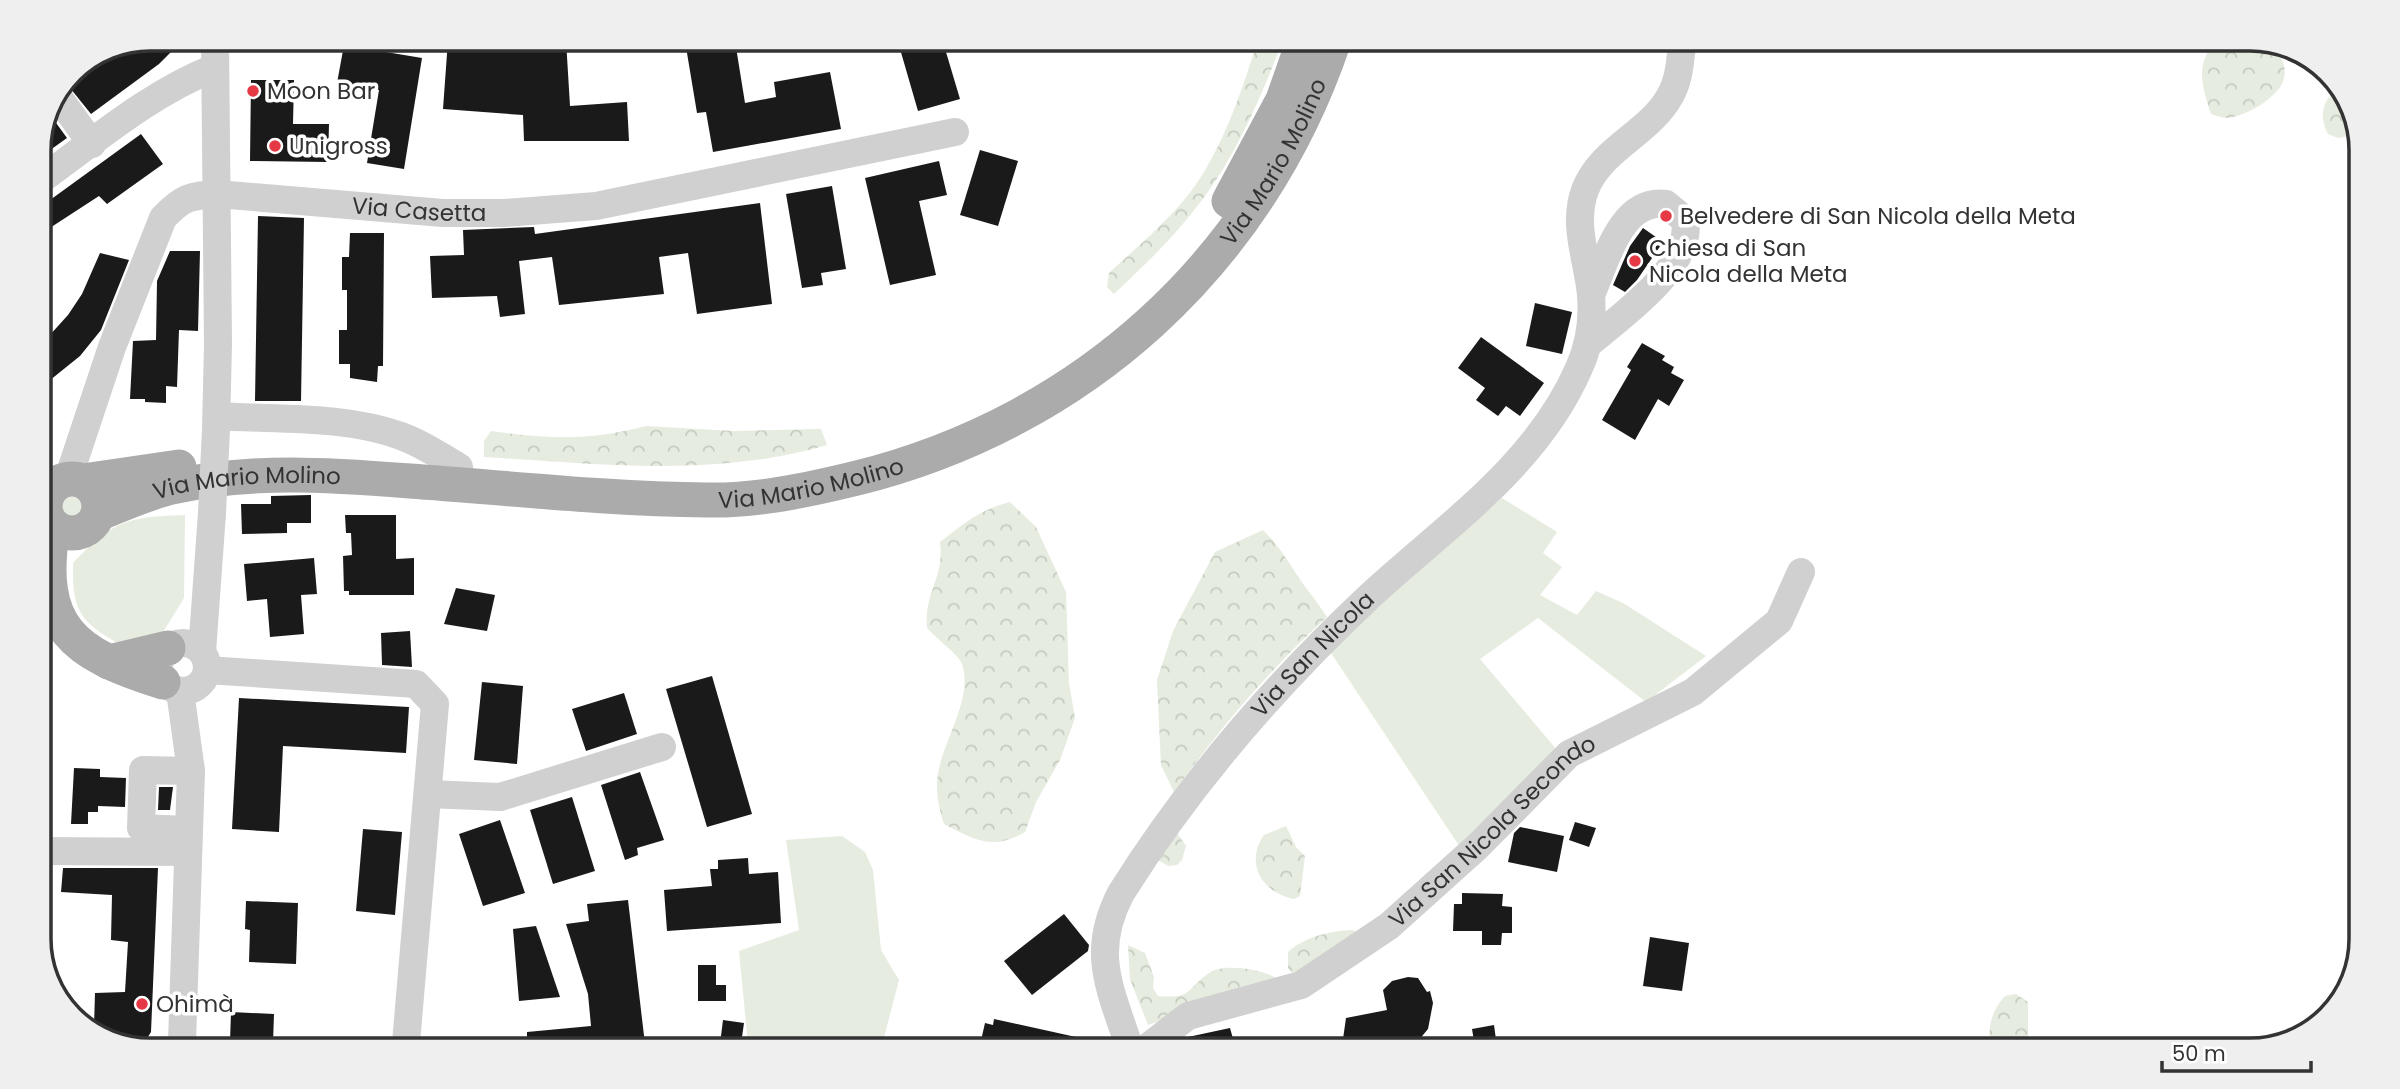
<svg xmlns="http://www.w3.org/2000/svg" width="2400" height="1089" font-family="Poppins,sans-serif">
  <defs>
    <pattern id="forest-crowns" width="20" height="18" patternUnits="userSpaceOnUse" patternTransform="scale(1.75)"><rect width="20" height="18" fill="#e6ecdf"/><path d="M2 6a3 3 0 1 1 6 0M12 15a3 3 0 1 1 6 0" fill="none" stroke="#c6cbc0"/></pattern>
  </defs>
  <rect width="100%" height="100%" fill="#fff"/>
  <!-- grass -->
  <g fill="#e6ecdf">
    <circle cx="72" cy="509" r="12"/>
    <path d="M1502,498l55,34 -14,21 19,14 -22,28 37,20 19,-24 27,12 83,53 -60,46 -108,-84 -58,41 77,91 -97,97 -131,-197z"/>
    <path d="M185,515l-1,83 -24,39 -41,7c-40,-23 -47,-34 -46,-81 40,-43 55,-46 112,-48z"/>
    <path d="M842,836l23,16 8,18 8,80 18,30 -17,65 -134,-1 -9,-93 60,-21 -13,-90z"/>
  </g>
  <!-- forest -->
  <g fill="url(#forest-crowns)">
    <path d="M1257,43h25c-21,53 -45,111 -80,157 -26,35 -56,64 -88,94l-7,-7 2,-14c27,-25 57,-50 80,-79 33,-43 52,-101 68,-151z"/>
    <path d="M2211,47h64c6,10 12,19 9,31 -3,18 -39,39 -57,40 -5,0 -12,-3 -16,-4 -7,-23 -16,-45 0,-67z"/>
    <path d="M2341,86l17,48 -20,4 -10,-4c-10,-19 -5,-36 13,-48z"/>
    <path d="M646,426l88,5 87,-2 6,16c-113,33 -228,19 -343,12v-16l7,-10c57,8 99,10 155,-5z"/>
    <path d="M1010,502l26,25 30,65 3,91 6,35 -15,42 -24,42 -11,30c-33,19 -50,8 -81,-8 -7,-22 -10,-41 -3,-63 7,-27 33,-69 20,-99 -3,-7 -27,-26 -34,-34 -3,-36 18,-51 13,-86 23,-18 41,-33 70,-40z"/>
    <path d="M1263,530c16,16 22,27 34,45 9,14 20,26 30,42 -57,52 -108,112 -153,175l-13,-27 -4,-85 16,-49 42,-79z"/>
    <path d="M1286,826l10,21 9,9 -5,40 -6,3c-31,-6 -50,-35 -30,-64z"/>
    <path d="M1175,830l11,16 -4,14 -5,5 -9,1 -13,-8z"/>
    <path d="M1352,930l12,4 -67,42 -9,-7v-17c16,-15 42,-21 64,-22z"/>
    <path d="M1128,945l17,8 9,24 -1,11 5,8c35,3 27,-6 51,-23 15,-11 59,-3 72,8l-133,44 -18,-46z"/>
    <path d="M2016,994l12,8v36l-5,12 -26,-1 -7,-5c-2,-19 2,-34 15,-48z"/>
  </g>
  <!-- building -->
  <g fill="#1a1a1a">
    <path d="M150,38l34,1 -25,25 -68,50 -25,-31 5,-12z"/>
    <path d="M448,40h118l4,66 57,-4 2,39h-105l-1,-26 -80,-6z"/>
    <path d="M685,41h50l10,62 31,-6 -2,-15 56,-10 11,57 -128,23 -7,-40 -9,1z"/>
    <path d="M898,42h45l17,57 -42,12z"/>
    <path d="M344,45l78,13 -18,111 -37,-6 12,-73 -42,-7z"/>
    <path d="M251,80h43l-1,44h36l-1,38 -78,-1z"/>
    <path d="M51,116l16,22 -28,20v-15z"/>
    <path d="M141,134l22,30 -56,40 -8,-8 -60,39v-27z"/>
    <path d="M980,150l38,11 -20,65 -38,-11z"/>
    <path d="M939,161l8,34 -28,6 17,74 -46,10 -25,-107z"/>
    <path d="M832,186l14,83 -25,4 2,12 -21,3 -16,-94z"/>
    <path d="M760,203l12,101 -75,10 -9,-61 -29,4 5,37 -105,11 -7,-48 -33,4 6,53 -25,3 -3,-21 -65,2 -2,-42 34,-1 -1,-25 71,-3 1,7z"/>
    <path d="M258,216l46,2 -3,183h-46z"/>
    <path d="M1643,228l20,14 -26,38 -12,12 -12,-7 17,-39z"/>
    <path d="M350,233h34l-1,133h-5l-1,16 -27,-4v-14h-11v-34h8v-40h-5v-33h7z"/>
    <path d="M170,251h30l-2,80 -19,-1 -2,57 -11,-1v17l-21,-1v-3h-15l3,-58 23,-1 1,-59z"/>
    <path d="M100,253l29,7 -28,70 -21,26 -41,33v-42l29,-32 14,-21z"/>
    <path d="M1535,303l37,9 -10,42 -36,-8z"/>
    <path d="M1481,337l63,46 -24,33 -14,-10 -8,10 -22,-16 9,-12 -27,-20z"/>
    <path d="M1642,343l23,13 -3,4 12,7 -3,6 13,7 -15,26 -11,-7 -23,41 -33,-20 29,-50 -4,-3z"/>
    <path d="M311,495v28h-24v10l-45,1 -1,-30h30v-8z"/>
    <path d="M345,515h51v44l18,-1v37h-65v-4h-5l-1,-35 9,-1 -1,-22h-5z"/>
    <path d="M314,558l3,36 -16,1 3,39 -34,3 -3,-38 -20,2 -3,-37z"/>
    <path d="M456,588l39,7 -8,36 -43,-7z"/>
    <path d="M410,631l2,36 -30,-2 -1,-32z"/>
    <path d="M712,676l40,138 -45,13 -41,-138z"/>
    <path d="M482,682l41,4 -6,78 -43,-4z"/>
    <path d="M624,693l13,41 -51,17 -14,-42z"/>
    <path d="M239,698l170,9 -3,46 -123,-7 -4,86 -47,-3z"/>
    <path d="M74,768l26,1v8l26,1 -1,29 -27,-1v6h-10v12h-17z"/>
    <path d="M640,772l24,68 -27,8 1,7 -13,5 -24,-75z"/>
    <path d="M159,787h14l-3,23h-12z"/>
    <path d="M572,797l23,74 -42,13 -23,-74z"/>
    <path d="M500,820l25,73 -42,13 -24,-72z"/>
    <path d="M1575,822l21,6 -7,19 -20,-7z"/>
    <path d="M1520,827l44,9 -7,36 -49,-10 6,-29z"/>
    <path d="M363,829l39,3 -7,83 -39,-4z"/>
    <path d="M748,858l1,16 29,-2 3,51 -114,8 -3,-41 48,-4 -2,-17h8v-9z"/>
    <path d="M63,868h95l-7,164 -5,8 -31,2 -7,-2 -14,-13 1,-34 30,-1 3,-50 -17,-2 1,-45 -51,-3z"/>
    <path d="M1462,893l41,1 -1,12 10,1v26h-10l-1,12h-19v-14h-29l1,-27h8z"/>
    <path d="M628,900l17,144h-118v-12l64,-6 -3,-32 -22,-70 23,-3 -2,-17z"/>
    <path d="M246,901l52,2 -2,61 -47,-2 1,-32 -5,-1z"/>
    <path d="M1064,914l25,31 -1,6 -56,44 -28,-34z"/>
    <path d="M536,926l24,71 -41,4 -6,-72z"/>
    <path d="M1650,937l39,6 -7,48 -39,-5z"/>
    <path d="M698,965h18v20h10v16h-28z"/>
    <path d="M1408,977l10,1 9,14 3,-1 3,12 -5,26 -15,18h-67l-3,-8 3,-21 41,-8 -4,-20 9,-9z"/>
    <path d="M231,1012l43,2 -1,29 -43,-1z"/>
    <path d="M994,1019l91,20 -1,7 -104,-1 5,-22 8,2z"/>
    <path d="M723,1020l21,3 -3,21h-21z"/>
    <path d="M1494,1025l3,22h-22l-3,-18z"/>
    <path d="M1230,1028l5,18h-56l9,-9z"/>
  </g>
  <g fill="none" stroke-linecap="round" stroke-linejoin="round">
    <!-- minor -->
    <g stroke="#d0d0d0" stroke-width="28">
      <path d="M215,39l3,305 -2,85"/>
      <path d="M59,98l33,46"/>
      <path d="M39,181c56,-40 110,-87 175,-113"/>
      <path d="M1588,344c32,-27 106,-78 97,-124l-19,-16c-46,-6 -60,58 -75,91"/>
      <path d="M217,416c60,4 126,-1 184,20 20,7 39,20 58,31"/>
      <path id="s1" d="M68,479l44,-132 51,-129c20,-21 26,-22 54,-24l226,19h62l91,-7 359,-74"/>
      <path d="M39,498l9,-6"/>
      <circle cx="183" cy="667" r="24"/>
      <path d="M202,652l10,-139"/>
      <path d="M207,670l209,14 19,20 -29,339"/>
      <path d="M180,691l11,80 -9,271"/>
      <path d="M428,794l72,3 162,-50"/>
      <path d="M188,830l-47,-2 2,-58 48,1"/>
      <path d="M39,851l149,1"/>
      <path id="s2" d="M1129,1046c-19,-58 -39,-94 -8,-153 69,-110 156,-210 250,-298 75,-69 166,-130 208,-227 10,-22 14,-47 12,-73 -3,-35 -19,-69 -6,-105 16,-42 64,-56 85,-94 9,-15 10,-34 12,-51"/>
      <path id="s3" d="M1149,1046l39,-30 113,-31 88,-59 89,-80 91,-92 124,-62 86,-71 22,-49"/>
    </g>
    <!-- major -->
    <g stroke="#ababab" stroke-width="35">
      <path d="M1229,201l54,-101 20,-57"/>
      <circle cx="72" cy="506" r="27"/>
      <path d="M83,481l96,-14"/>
      <path id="s4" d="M98,514c24,-10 49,-21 74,-27 78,-18 160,-12 238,-6 99,7 198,18 297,19 50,1 101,-10 150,-22 225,-56 401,-215 476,-435"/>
      <path d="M53,526c-17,102 20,128 110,156"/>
      <path d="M109,662l59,-14"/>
    </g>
    <!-- minor-bridge -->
    <path stroke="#d0d0d0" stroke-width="28" d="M212,513l4,-84"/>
  </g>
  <!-- markers -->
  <g fill="#e63946" stroke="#fff" stroke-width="2.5">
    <circle cx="253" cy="91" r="7"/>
    <circle cx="275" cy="146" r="7"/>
    <circle cx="1666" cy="216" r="7"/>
    <circle cx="1635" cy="261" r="7"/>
    <circle cx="142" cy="1004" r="7"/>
  </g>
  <g text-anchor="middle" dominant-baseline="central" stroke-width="7" stroke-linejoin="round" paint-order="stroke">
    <!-- poi labels -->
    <g font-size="23" fill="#333" stroke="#fff" text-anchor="start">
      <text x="267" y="91">Moon Bar</text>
      <text x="289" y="146">Unigross</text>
      <text x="1680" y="216">Belvedere di San Nicola della Meta</text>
      <text x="1649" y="248">Chiesa di San<tspan x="1649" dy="26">Nicola della Meta</tspan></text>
      <text x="156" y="1004">Ohimà</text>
    </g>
    <!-- street labels -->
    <g font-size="23" fill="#333" stroke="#fff">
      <text stroke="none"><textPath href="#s4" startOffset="1307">Via Mario Molino</textPath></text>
      <text stroke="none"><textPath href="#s1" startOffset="542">Via Casetta</textPath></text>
      <text stroke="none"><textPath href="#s4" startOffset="721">Via Mario Molino</textPath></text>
      <text stroke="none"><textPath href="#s4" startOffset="154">Via Mario Molino</textPath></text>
      <text stroke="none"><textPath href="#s2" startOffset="466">Via San Nicola</textPath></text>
      <text stroke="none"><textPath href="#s3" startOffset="413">Via San Nicola Secondo</textPath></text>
    </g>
  </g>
  <!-- crop -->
  <path d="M0 0H2400V1089H0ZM150 51H2250A99 99 0 0 1 2349 150V939A99 99 0 0 1 2250 1038H150A99 99 0 0 1 51 939V150A99 99 0 0 1 150 51Z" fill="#efefef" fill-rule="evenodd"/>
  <path fill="none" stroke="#333" stroke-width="3.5" d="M150 51H2250A99 99 0 0 1 2349 150V939A99 99 0 0 1 2250 1038H150A99 99 0 0 1 51 939V150A99 99 0 0 1 150 51Z"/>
  <!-- scale -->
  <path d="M2162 1061v10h149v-10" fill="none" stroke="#333333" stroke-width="3.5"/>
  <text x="2172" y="1061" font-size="21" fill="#333333" stroke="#ffffff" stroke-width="5" paint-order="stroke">50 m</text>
</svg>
